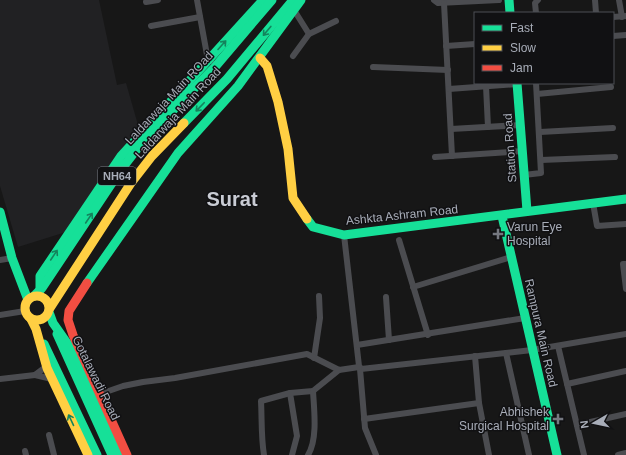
<svg xmlns="http://www.w3.org/2000/svg" width="626" height="455" font-family="Helvetica,sans-serif">
  <rect width="100%" height="100%" fill="#171717"/>
  <!-- built -->
  <path fill="#212123" d="M0,0h99l18,85 9,-2 14,49 -74,100 -48,15 -18,-61z"/>
  <g fill="none" stroke-linecap="round" stroke-linejoin="round">
    <!-- street -->
    <g stroke="#4b4c50" stroke-width="6">
      <path d="M197,0l10,55 4,6"/>
      <path d="M434,0l4,3 61,-3"/>
      <path d="M595,0l1,13"/>
      <path d="M619,0l3,17"/>
      <path d="M146,2l12,-2"/>
      <path d="M444,3l8,153"/>
      <path d="M294,10l15,24"/>
      <path d="M536,13l-1,-10 3,-3"/>
      <path d="M613,17l13,-1"/>
      <path d="M151,26l49,-9"/>
      <path d="M613,36l13,-1"/>
      <path d="M446,46l29,-2"/>
      <path d="M293,56l16,-22 27,-13"/>
      <path d="M373,67l75,3"/>
      <path d="M486,86l2,41"/>
      <path d="M449,89l68,-5"/>
      <path d="M537,94l74,-7"/>
      <path d="M451,129l70,-4"/>
      <path d="M540,132l73,-4"/>
      <path d="M435,157l88,-6"/>
      <path d="M541,160l74,-3"/>
      <path d="M524,175l17,-2 -5,-90"/>
      <path d="M593,203l4,23 29,-2"/>
      <path d="M344,235l15,131 2,3 171,-19 94,-16"/>
      <path d="M399,240l29,95"/>
      <path d="M0,260l12,-2"/>
      <path d="M626,264h-3l3,25"/>
      <path d="M413,287l98,-30"/>
      <path d="M386,297l3,43"/>
      <path d="M0,315l25,-4"/>
      <path d="M357,345l168,-27"/>
      <path d="M558,346l26,109"/>
      <path d="M506,353l23,102"/>
      <path d="M475,356l4,47 10,52"/>
      <path d="M314,358l6,-40 -1,-22"/>
      <path d="M47,366l-12,9 17,4"/>
      <path d="M360,369l5,59 11,27"/>
      <path d="M0,379l35,-4"/>
      <path d="M567,384l59,-13"/>
      <path d="M290,393l7,43 -5,19"/>
      <path d="M100,394l23,-8 20,-4 32,-4 132,-24 32,16 20,-3"/>
      <path d="M364,419l115,-16"/>
      <path d="M577,425l49,-11"/>
      <path d="M49,435l5,20"/>
      <path d="M25,451l1,4"/>
      <path d="M264,455c-3,-18 -2,-35 -3,-54l29,-8 23,-2 26,-21"/>
      <path d="M308,455c10,-16 6,-46 5,-64"/>
      <path d="M618,455l8,-2"/>
    </g>
    <!-- fast -->
    <g stroke="#16e098" stroke-width="9">
      <path d="M509,0l1,13"/>
      <path d="M517,83l10,128"/>
      <path d="M184,123l43,-44 66,-79"/>
      <path d="M0,212l12,46 16,42"/>
      <path d="M502,216l55,239"/>
      <path d="M307,219l6,8 31,8 282,-36"/>
      <path d="M87,283l91,-130 60,-67 63,-86"/>
      <path d="M40,290v-14l81,-120 142,-156"/>
      <path d="M34,296l8,-8 78,-117 24,-31 71,-73 57,-67"/>
      <path d="M49,312l4,11 19,27 48,105"/>
      <path d="M57,334l55,121"/>
      <path d="M44,344l53,111"/>
    </g>
    <!-- slow -->
    <g stroke="#ffcf43" stroke-width="9">
      <path d="M260,58l7,8 11,36 10,47 5,49 14,21"/>
      <circle cx="37" cy="308" r="12"/>
      <path d="M50,308l81,-125 21,-27 32,-33"/>
      <path d="M31,319l5,10 11,39 41,87"/>
    </g>
    <!-- jam -->
    <path stroke="#f24e42" stroke-width="9" d="M87,283l-18,28 -1,9 5,15 54,120"/>
  </g>
  <!-- one-way arrows -->
  <defs><path id="oneway-shaft" d="M-6 0H5M1.5-3L5.5 0L1.5 3" fill="none" stroke-width="1.6" stroke-linecap="round" stroke-linejoin="round"/></defs>
  <g stroke="#14835c">
    <use href="#oneway-shaft" transform="translate(267 31) rotate(130)"/>
    <use href="#oneway-shaft" transform="translate(222 45) rotate(-48)"/>
    <use href="#oneway-shaft" transform="translate(200 107) rotate(134)"/>
    <use href="#oneway-shaft" transform="translate(89 218) rotate(-56)"/>
    <use href="#oneway-shaft" transform="translate(54 255) rotate(-56)"/>
    <use href="#oneway-shaft" transform="translate(71 420) rotate(-115)"/>
  </g>
  <!-- markers -->
  <g fill="#757880" stroke="#111113" stroke-width="1.5">
    <path d="M496 228h4v4h4v4h-4v4h-4v-4h-4v-4h4z"/>
    <path d="M556 413h4v4h4v4h-4v4h-4v-4h-4v-4h4z"/>
  </g>
  <g text-anchor="middle" dominant-baseline="central" stroke-width="3" stroke-linejoin="round" paint-order="stroke">
    <!-- shield labels -->
    <rect fill="#111113" stroke="#7b7e86" stroke-width="1" x="98" y="167" width="38" height="18" rx="3"/>
    <g font-size="11" font-weight="bold" fill="#a8adb8">
      <text x="117" y="176">NH64</text>
    </g>
    <!-- street labels -->
    <g font-size="12" fill="#a8adb8" stroke="#111113">
      <text transform="translate(169 98) rotate(-47)">Laldarwaja Main ROad</text>
      <text transform="translate(178 113) rotate(-47)">Laldarwaja Main Road</text>
      <text transform="translate(510 148) rotate(-94)">Station Road</text>
      <text transform="translate(402 215) rotate(-6)">Ashkta Ashram Road</text>
      <text transform="translate(541 333) rotate(77)">Rampura Main Road</text>
      <text transform="translate(96 378) rotate(64)">Gotalawadi Road</text>
    </g>
    <!-- poi labels -->
    <g font-size="12" fill="#a8adb8" stroke="#111113" text-anchor="start">
      <text x="507" y="227">Varun Eye<tspan x="507" dy="14">Hospital</tspan></text>
      <text x="549" y="412" text-anchor="end">Abhishek<tspan x="549" dy="14">Surgical Hospital</tspan></text>
    </g>
    <!-- town labels -->
    <g font-size="20" font-weight="bold" fill="#c9ccd4" stroke="#111113">
      <text x="232" y="199">Surat</text>
    </g>
  </g>
  <!-- legend -->
  <rect x="474" y="12" width="140" height="72" fill="#111113" stroke="#4d4f55"/>
  <rect x="482" y="25" width="20" height="6" fill="#16e098" stroke="#4d4f55"/>
  <text x="510" y="32" font-size="12" fill="#a8adb8">Fast</text>
  <rect x="482" y="45" width="20" height="6" fill="#ffcf43" stroke="#4d4f55"/>
  <text x="510" y="52" font-size="12" fill="#a8adb8">Slow</text>
  <rect x="482" y="65" width="20" height="6" fill="#f24e42" stroke="#4d4f55"/>
  <text x="510" y="72" font-size="12" fill="#a8adb8">Jam</text>
  <!-- north arrow -->
  <g transform="translate(594 423) rotate(261)" stroke="#111113" stroke-width="3" paint-order="stroke">
  <path d="M0-3L7 15L0 10L-7 15Z" fill="#a8adb8"/>
  <text y="-6" font-size="11" font-weight="bold" text-anchor="middle" fill="#a8adb8">N</text>
  </g>
</svg>
